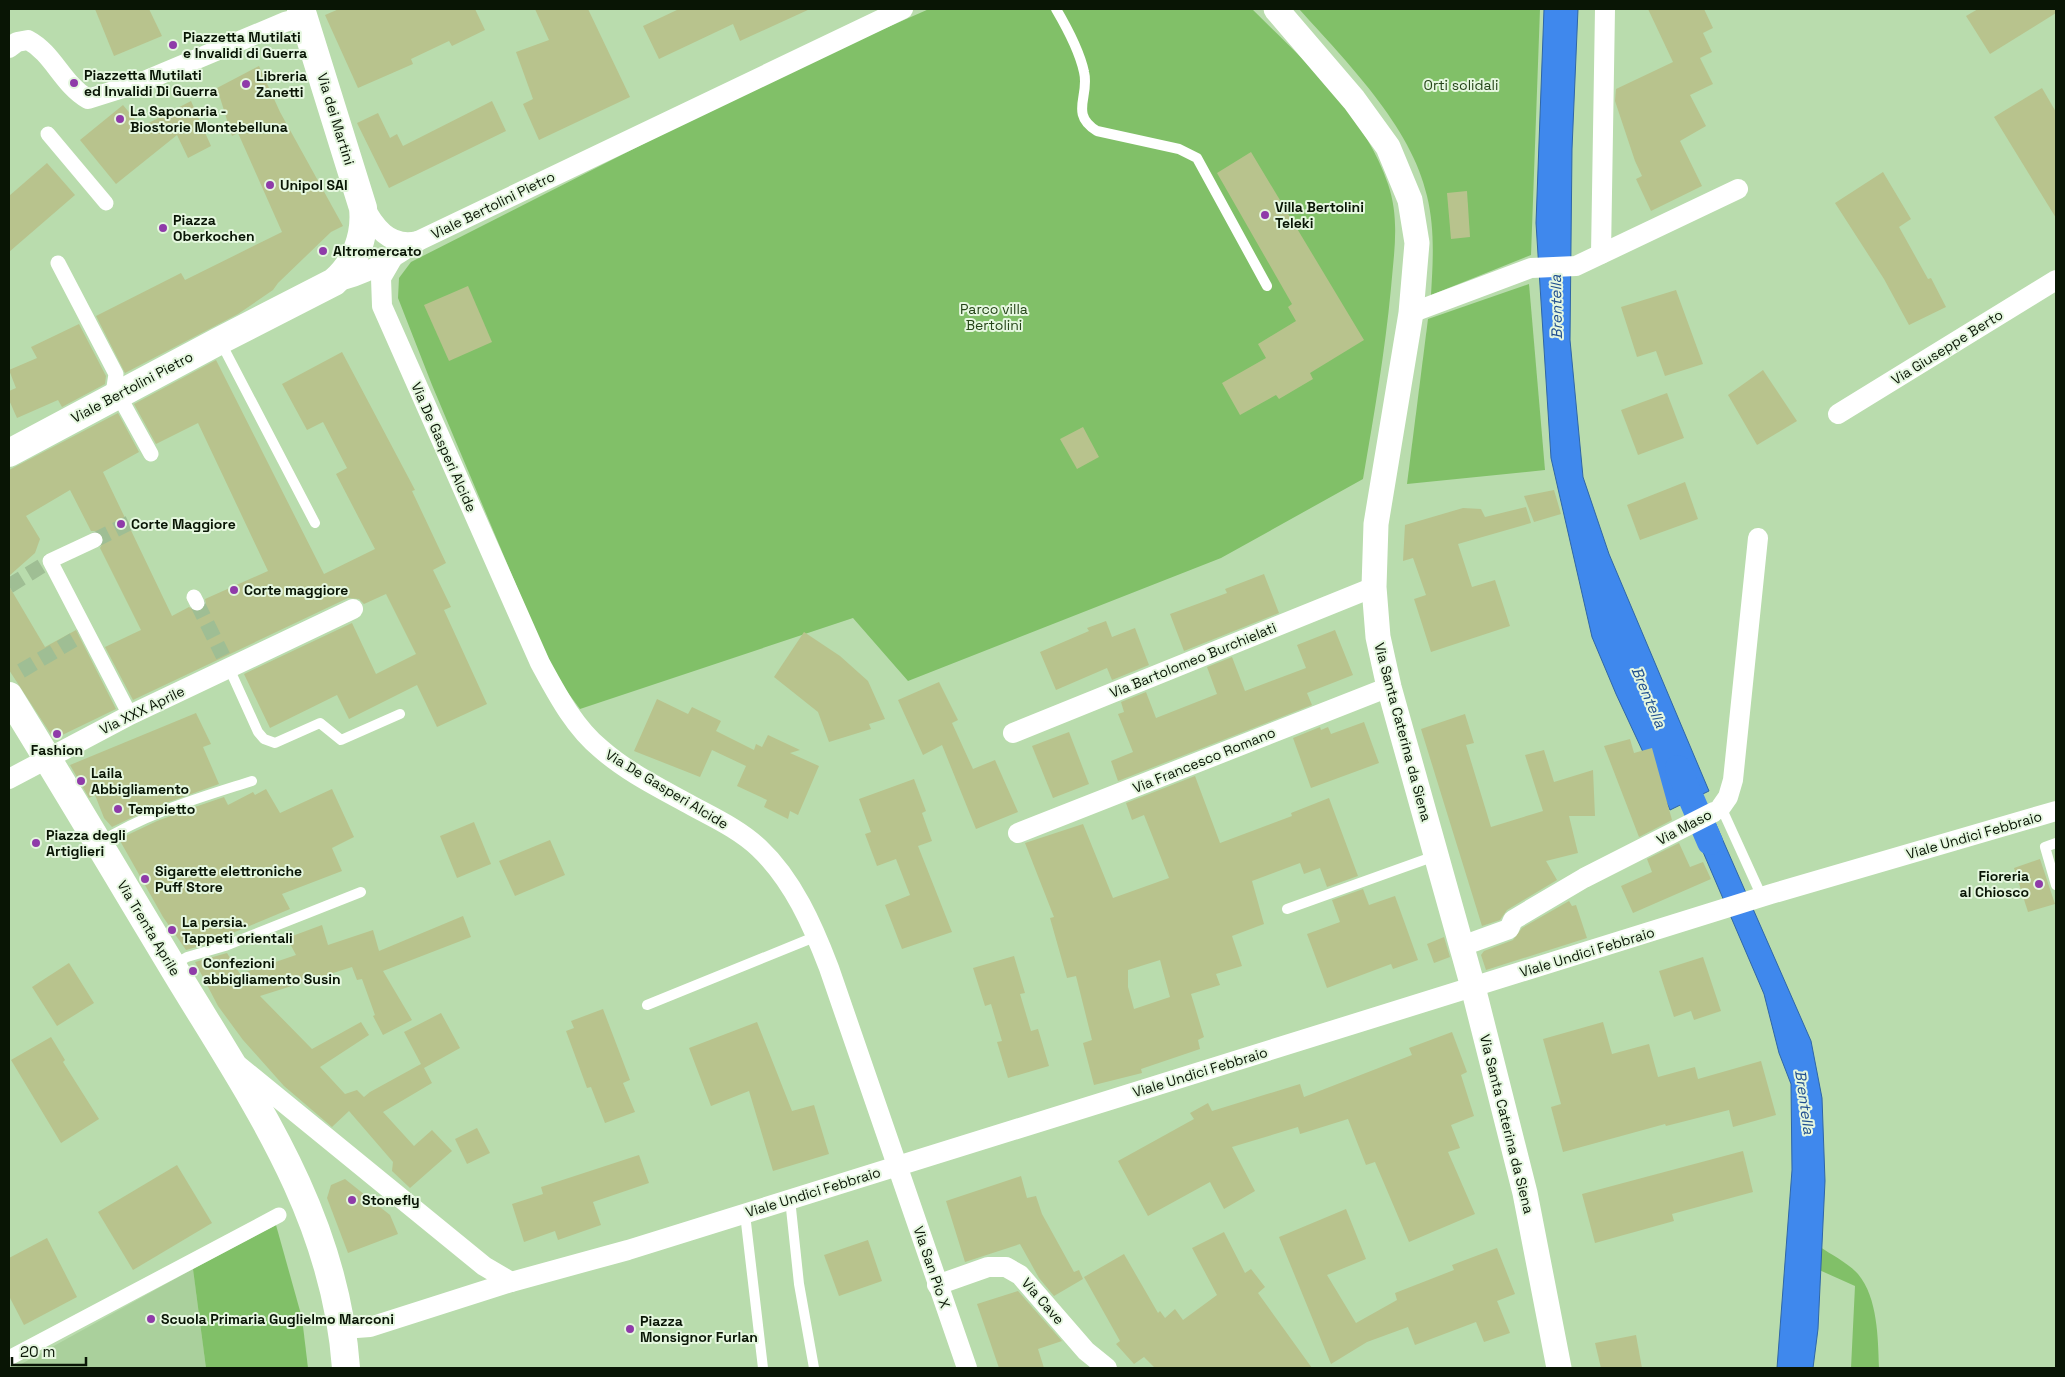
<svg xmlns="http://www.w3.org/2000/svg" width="2065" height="1377" font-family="'Space Grotesk',sans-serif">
  <rect width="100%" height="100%" fill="#b9dcad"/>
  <!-- built -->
  <path fill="#aad09c" d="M193,1269l13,99h-192z"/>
  <!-- green -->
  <g fill="#81c068">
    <path d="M929,9h323c51,51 112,104 136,175 12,35 6,68 3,104 -6,64 -17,127 -28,191l-142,79 -313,123 -55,-63 -273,91 -20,-27 -22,-45 -106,-252 -34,-87 1,-20 12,-16 366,-186z"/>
    <path d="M1299,9h241l-9,246 -100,40c2,-34 4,-66 -4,-99 -15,-69 -82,-136 -128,-187z"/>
    <path d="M1529,284l16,186 -138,14 21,-165z"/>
    <path d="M276,1225l26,93 6,50h-102l-13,-99z"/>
    <path d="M1820,1247c12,8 28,16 38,27 20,24 20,65 21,94h-28l4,-82 -38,-17z"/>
  </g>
  <!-- water -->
  <g fill="#3f88ed" stroke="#2f66a7">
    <path d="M1544,9h34l-6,140 -2,191 13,137 26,77 100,237 -39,19 -54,-116 -24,-57 -41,-179 -15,-235z"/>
    <path d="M1714,820l97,221 11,57 3,83 -7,148 -5,39h-36l15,-198 -1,-86 -12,-31 -15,-59 -70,-163z"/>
  </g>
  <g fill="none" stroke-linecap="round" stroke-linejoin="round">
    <!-- canal -->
    <path stroke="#3f88ed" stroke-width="26" d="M1678,768l32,74"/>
  </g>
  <!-- building -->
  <g fill="#b8c38d" fill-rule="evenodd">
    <path d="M95,9h54l13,27 -48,20z"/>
    <path d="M339,9h136l10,21 -33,16 -3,-5 -38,18 2,5 -55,24 -33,-73z"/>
    <path d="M535,9h53l42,88 -91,43 -16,-36 10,-5 -17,-47 33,-12z"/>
    <path d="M679,9h131l-70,32 -7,-17 -74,35 -16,-33z"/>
    <path d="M1648,9h56l9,19 -10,5 9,19 -12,6 13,26 -23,11 16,31 -26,15 22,45 -51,25 -15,-32 6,-3 -7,-15 -20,-60 1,-12 57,-27z"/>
    <path d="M1978,9h78v4l-66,41 -24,-38z"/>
    <path d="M259,66l21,46 63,114 -12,6 -53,51 -5,7 -35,24 -113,59 -29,-57 85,-43 4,7 97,-48 -44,-99 -6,3 -15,-48z"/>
    <path d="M2042,88l14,24v106l-62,-101z"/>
    <path d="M191,101l20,45 -23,12 -11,-23 -61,49 -36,-44 43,-35 18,22z"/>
    <path d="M492,101l14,30 -117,57 -32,-65 21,-10 12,25 7,-4 6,12z"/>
    <path d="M1251,152l113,188 -54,33 3,6 -34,20 -3,-4 -36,20 -18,-32 44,-25 -8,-14 38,-23 -8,-14 4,-3 -75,-131z"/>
    <path d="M47,163l28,32 -66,57v-56z"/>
    <path d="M1883,172l28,47 -12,8 29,52 3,-1 15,29 -37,18 -25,-46 -49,-76z"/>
    <path d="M1467,191l3,46 -19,2 -4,-46z"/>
    <path d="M468,286l24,56 -43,19 -25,-56z"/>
    <path d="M1676,290l27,74 -38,12 -9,-25 -19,6 -16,-50z"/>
    <path d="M79,324l27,52 -1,8 -43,23 -4,-7 -41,18 -8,-18v-9l7,-3 -7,-18 28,-12 -6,-11z"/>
    <path d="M342,352l73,138 -3,1 34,72 -13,7 18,37 -7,3 43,94 -50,23 -20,-42 -68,34 -12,-24 -67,33 -26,-54 108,-51 24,51 40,-20 -30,-60 -22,10 -5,-5 -11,-1 -215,102 -28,-53 36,-17 -41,-82 4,-7 -1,-5 -7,-5h-5l-21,-41 -44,26 14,23 -5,14 -26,23v-106l109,-57 21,39 -36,20 69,144 17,-9 7,5 6,-1 4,-7 -1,-5 63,-28 -70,-148 -42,21 -22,-40 82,-44 108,214 51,-25 -39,-75 11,-6 -24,-46 -16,8 -25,-46z"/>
    <path d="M1763,370l34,51 -40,24 -29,-50z"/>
    <path d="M1667,393l17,45 -46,17 -17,-45z"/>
    <path d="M1083,427l16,30 -22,12 -17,-30z"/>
    <path d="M1685,482l13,37 -58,21 -13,-35z"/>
    <path d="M1554,490l7,24 -27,8 -10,-26z"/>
    <path d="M1526,507l5,16 -73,21 14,43 23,-7 15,46 -79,26 -17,-53 12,-4 -13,-37 -10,3 2,-36 58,-17 18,1 4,8z"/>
    <path d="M1264,574l15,39 -95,38 -14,-37 57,-21 -2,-4z"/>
    <path d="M9,586l36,61 31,-17 40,79 -62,30 -45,-69z"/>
    <path d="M1106,621l6,16 23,-9 14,37 -37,15 -5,-12 -51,22 -16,-38 49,-21 -2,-3z"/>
    <path d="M1335,630l18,45 -46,18 5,12 -194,76 -7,-20 22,-9 -15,-38 6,-2 -3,-10 25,-10 10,26 61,-24 -10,-27 25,-10 13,34 61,-23 -9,-23z"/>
    <path d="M804,632l36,24 28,25 17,38 -16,5 2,5 -42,13 -11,-30 -44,-35z"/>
    <path d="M939,682l19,38 -6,3 21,46 22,-9 23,52 -42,17 -34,-84 -19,10 -25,-55z"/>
    <path d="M657,699l31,15 4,-7 29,14 -5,10 38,19 2,-6 6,3 6,-12 32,15 -10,3 29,13 -21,49 -8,-4 -2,8 -24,-12 3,-7 -30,-14 9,-20 -34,-16 -12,27 -66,-26z"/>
    <path d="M196,713l15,31 -8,3 16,37 -67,24 -40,19 -8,-9 -9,-23 -6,3 -19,-33z"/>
    <path d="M1465,714l9,29 -8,2 25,82 52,-16 -18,-56 19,-5 10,32 39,-12 2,46h-26l9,37 -32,8 11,19 -50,30 -7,10 -18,6 -61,-197z"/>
    <path d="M1364,722l15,41 -68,25 -18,-50 27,-11 1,3 7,-3 3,7z"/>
    <path d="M1069,732l20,52 -36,14 -21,-52z"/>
    <path d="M1630,739l4,14 18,-5 20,72 -33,17 -35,-91z"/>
    <path d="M1195,776l25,67 72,-27 -1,-3 38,-15 29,78 -31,11 -7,-19 -16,6 -4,-11 -48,18 12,43 -32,12 10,30 -26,8 4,11 -29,9 13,43 -6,3 2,9 -59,20 1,4 -48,12 -11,-42 9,-3 -16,-64 -9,2 -17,-60 4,-1 -29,-74 58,-19 30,74 56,-20 -25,-63 -12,5 -6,-17zM1160,960l10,37 -36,12 -6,-22v-17z"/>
    <path d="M914,779l12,32 -4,2 10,28 -14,5 34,86 -50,17 -17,-44 25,-10 -14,-36 -19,7 -12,-32 6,-2 -12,-33z"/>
    <path d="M266,789l14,24 52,-24 22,48 -22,11 10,23 -60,23 8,15 -72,30 1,2 -33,9 -23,-33 -44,-78 38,-18 38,-14 29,-10 4,8 25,-13 2,3z"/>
    <path d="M474,822l17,42 -34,14 -17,-42z"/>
    <path d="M550,840l15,35 -50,21 -16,-35z"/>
    <path d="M1679,843l11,24 13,-5 8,17 -78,34 -12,-27 31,-14 -5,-13z"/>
    <path d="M2040,859l15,45 -27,8 -14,-44z"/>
    <path d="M1363,889l6,16 26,-9 23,64 -25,9 -2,-5 -64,24 -20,-54 33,-12 -8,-22z"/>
    <path d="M1569,901l3,5 4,-1 11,33 -101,32 -5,-15 3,-4 29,-11 9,-12z"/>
    <path d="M463,916l8,21 -88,34 29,49 -29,15 -10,-19 2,-1 -13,-36 -5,1 -5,-13 -92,29 52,53 49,-27 8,13 -49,32 25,27 12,-4 7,7 6,-5 51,-28 -17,-32 37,-19 19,35 -36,20 8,15 -49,29 31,34 18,-16 20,21 -42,37 -18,-17 1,-9 -44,-51 -17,16 -48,-41 -41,-46 -25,-34 -23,-44 32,-9 13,21 56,-19 -9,-17 35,-13 6,20 45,-15 6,21z"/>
    <path d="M1444,937l6,20 -16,6 -7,-19z"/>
    <path d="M1014,956l11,37 -5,1 11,37 7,-2 11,37 -41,12 -11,-36 5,-1 -11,-37 -6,2 -12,-38z"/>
    <path d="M1703,957l18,54 -27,9 -3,-9 -17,6 -15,-46z"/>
    <path d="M69,963l25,40 -37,23 -25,-39z"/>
    <path d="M603,1009l27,71 -7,3 12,29 -30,11 -14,-36 -4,1 -21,-57 8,-3 -3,-7z"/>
    <path d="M757,1022l35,89 22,-6 15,49 -56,17 -24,-80 -38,15 -22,-58z"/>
    <path d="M1603,1022l9,32 37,-10 9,33 37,-10 3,12 63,-18 15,54 -43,12 -4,-17 -63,16 -1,-2 -102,28 -12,-45 10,-3 -18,-65z"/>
    <path d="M1452,1032l15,40 -6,3 13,41 -23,9 9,23 -12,4 27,62 -66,28 -34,-80 -9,3 -18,-46 -48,15 -2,-7 -66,20 23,44 -31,18 -14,-27 -62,34 -30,-55 76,-42 -4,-6 18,-10 4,8 88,-27 4,13 108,-42 -3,-7z"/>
    <path d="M51,1037l14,23 -2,2 36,57 -38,24 -50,-83z"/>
    <path d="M477,1128l13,25 -23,11 -12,-25z"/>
    <path d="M1743,1151l10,41 -81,22 2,7 -79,22 -13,-49z"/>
    <path d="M639,1155l10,28 -56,19 8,23 -43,15 -3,-9 -31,11 -12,-38 31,-10 -2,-7z"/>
    <path d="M177,1165l35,58 -79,47 -35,-58z"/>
    <path d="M1021,1176l6,22 9,-2 6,18 32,58 5,-2 4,9 -29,17 -15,-18 -19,-34 -55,18 -19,-61z"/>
    <path d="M345,1179l45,36 8,19 -50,19 -21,-55 4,-13z"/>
    <path d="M1346,1209l20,50 -39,16 29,48 41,-23 -2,-7 59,-23 -2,-5 45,-17 18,46 -18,7 13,32 -26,9 -8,-20 -61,23 -7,-18 -41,15 -36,22 -52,-127z"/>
    <path d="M1224,1232l21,41 6,-4 14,18 -7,6 54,75h-157l-11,-11 -10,7 -18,-20 4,-3 -36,-64 40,-23 34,59 2,-2 5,7 10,-9 8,11 34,-25 -25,-47z"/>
    <path d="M47,1238l30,59 -53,28 -15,-29v-38z"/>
    <path d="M868,1240l14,41 -43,15 -15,-41z"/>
    <path d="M1018,1291l44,50 -24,8 6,19h-45l-22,-64z"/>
    <path d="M1636,1335l6,33h-41l-6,-25z"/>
  </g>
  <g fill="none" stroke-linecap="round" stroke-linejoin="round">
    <!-- pedestrian-tunnel -->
    <g stroke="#9fbe94" stroke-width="15" stroke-dasharray="15 8" stroke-linecap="butt">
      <path d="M95,540l36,-18"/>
      <path d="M9,586l41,-25"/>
      <path d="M197,603l26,53"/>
      <path d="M21,671l66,-39"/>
    </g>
    <!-- service -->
    <g stroke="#fff" stroke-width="10">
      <path d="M1056,9c10,17 24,44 28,63 6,24 -15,42 13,59l82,18 18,9 70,128"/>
      <path d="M220,341l95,182"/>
      <path d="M229,668l29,64 6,7 11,4 45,-20 21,17 59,-26"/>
      <path d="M1719,809l2,-2 41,90"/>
      <path d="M99,843c47,-30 100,-45 153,-62"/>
      <path d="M2056,843l-11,4 11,38"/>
      <path d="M1287,909l148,-53"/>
      <path d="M173,965l14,-8 38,-11 136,-54"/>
      <path d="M647,1005l170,-69"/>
      <path d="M790,1199l9,85 15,84"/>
      <path d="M745,1214l18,154"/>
    </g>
    <!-- pedestrian -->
    <g stroke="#fff" stroke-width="15">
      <path d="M48,134l58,69"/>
      <path d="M58,263l58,111 -2,13 37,67"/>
      <path d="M95,540l-45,21 80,154"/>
      <path d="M194,597l3,6"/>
      <path d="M9,1358l270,-143"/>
    </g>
    <!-- minor -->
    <g stroke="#fff" stroke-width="20">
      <path d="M9,48l8,-6 11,-2c25,13 35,45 60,59l54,-17 143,-60 19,-5"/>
      <path d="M362,203c12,23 27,45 56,38"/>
      <path d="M1601,254l4,-245"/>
      <path d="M392,259l-11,19 1,28 158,357c17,31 34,64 61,86 25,22 55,37 84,53 25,14 53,26 74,46 34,32 54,78 70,120l138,400"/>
      <path d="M334,282c32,-6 57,-23 84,-41l485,-232"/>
      <path d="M1411,313l120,-45 45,-2 162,-77"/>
      <path d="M1838,414l218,-134"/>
      <path d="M1013,733l361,-146"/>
      <path d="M9,779l121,-64 223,-106"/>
      <path d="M1721,807l7,-10 5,-17 25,-242"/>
      <path d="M1018,833l371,-146"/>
      <path d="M1462,946l47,-17 4,-9 71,-42 130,-66"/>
      <path d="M239,1066l245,200 27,16"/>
      <path d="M937,1285l51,-18h18l14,8 66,76 21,17"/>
      <path d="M343,1329l27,-2 141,-45 117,-32 1143,-356 285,-83"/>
    </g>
    <!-- tertiary -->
    <path stroke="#fff" stroke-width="25" d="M1276,9l78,91 34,47 22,53 7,43 -6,70 -35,211 -2,63 4,50 11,50 84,300 52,206 34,175"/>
    <!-- secondary -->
    <g stroke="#fff" stroke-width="28">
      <path d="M9,453l210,-112 115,-59c21,-18 32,-46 29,-74l-62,-199"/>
      <path d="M9,696c57,92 112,185 168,278 77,127 158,241 169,394"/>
    </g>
  </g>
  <!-- markers -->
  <g fill="#8f3ba9" stroke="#e5f7df" stroke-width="2">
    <circle cx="173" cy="45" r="5"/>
    <circle cx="74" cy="83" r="5"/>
    <circle cx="246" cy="84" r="5"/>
    <circle cx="120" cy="119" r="5"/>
    <circle cx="270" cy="185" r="5"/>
    <circle cx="1265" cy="215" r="5"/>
    <circle cx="163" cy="228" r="5"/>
    <circle cx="323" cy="251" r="5"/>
    <circle cx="121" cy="524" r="5"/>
    <circle cx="234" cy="590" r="5"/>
    <circle cx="57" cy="734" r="5"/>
    <circle cx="81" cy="781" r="5"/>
    <circle cx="118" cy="809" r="5"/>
    <circle cx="36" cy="843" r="5"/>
    <circle cx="145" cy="879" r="5"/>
    <circle cx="2039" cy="884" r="5"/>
    <circle cx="172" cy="930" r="5"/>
    <circle cx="193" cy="971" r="5"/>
    <circle cx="352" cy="1200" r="5"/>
    <circle cx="151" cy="1319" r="5"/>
    <circle cx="630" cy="1329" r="5"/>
  </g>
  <g text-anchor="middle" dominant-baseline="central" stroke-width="4" stroke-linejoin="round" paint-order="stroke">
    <!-- poi labels -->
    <g font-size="14" font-weight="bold" fill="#091505" stroke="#e5f7df" text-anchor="start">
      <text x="183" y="37">Piazzetta Mutilati<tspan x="183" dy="16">e Invalidi di Guerra</tspan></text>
      <text x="84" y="75">Piazzetta Mutilati<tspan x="84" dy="16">ed Invalidi Di Guerra</tspan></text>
      <text x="256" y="76">Libreria<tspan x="256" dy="16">Zanetti</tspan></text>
      <text x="130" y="111">La Saponaria -<tspan x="130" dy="16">Biostorie Montebelluna</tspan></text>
      <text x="280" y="185">Unipol SAI</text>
      <text x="1275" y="207">Villa Bertolini<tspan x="1275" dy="16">Teleki</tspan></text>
      <text x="173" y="220">Piazza<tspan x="173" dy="16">Oberkochen</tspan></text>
      <text x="333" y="251">Altromercato</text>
      <text x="131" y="524">Corte Maggiore</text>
      <text x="244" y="590">Corte maggiore</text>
      <text x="57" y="750" text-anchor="middle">Fashion</text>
      <text x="91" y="773">Laila<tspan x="91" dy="16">Abbigliamento</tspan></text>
      <text x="128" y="809">Tempietto</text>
      <text x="46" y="835">Piazza degli<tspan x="46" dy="16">Artiglieri</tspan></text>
      <text x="155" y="871">Sigarette elettroniche<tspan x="155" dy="16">Puff Store</tspan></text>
      <text x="2029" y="876" text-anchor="end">Fioreria<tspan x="2029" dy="16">al Chiosco</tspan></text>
      <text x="182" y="922">La persia.<tspan x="182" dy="16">Tappeti orientali</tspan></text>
      <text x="203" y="963">Confezioni<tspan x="203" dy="16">abbigliamento Susin</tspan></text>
      <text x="362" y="1200">Stonefly</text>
      <text x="161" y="1319">Scuola Primaria Guglielmo Marconi</text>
      <text x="640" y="1321">Piazza<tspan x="640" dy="16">Monsignor Furlan</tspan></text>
    </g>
    <!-- park labels -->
    <g font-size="14" fill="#254418" stroke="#e5f7df">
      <text x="1461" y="85">Orti solidali</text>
      <text x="994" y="309">Parco villa<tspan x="994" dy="16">Bertolini</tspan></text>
    </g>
    <!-- street labels -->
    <g font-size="14" fill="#091505" stroke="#e5f7df">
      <text transform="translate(336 119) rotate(73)">Via dei Martini</text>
      <text transform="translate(493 205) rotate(-26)">Viale Bertolini Pietro</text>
      <text transform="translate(1947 347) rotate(-32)">Via Giuseppe Berto</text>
      <text transform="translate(132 387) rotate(-28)">Viale Bertolini Pietro</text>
      <text transform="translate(444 447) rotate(66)">Via De Gasperi Alcide</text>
      <text transform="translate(1193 660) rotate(-22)">Via Bartolomeo Burchielati</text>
      <text transform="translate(142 710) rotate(-26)">Via XXX Aprile</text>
      <text transform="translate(1403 732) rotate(75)">Via Santa Caterina da Siena</text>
      <text transform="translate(1204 760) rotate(-22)">Via Francesco Romano</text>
      <text transform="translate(667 789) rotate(31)">Via De Gasperi Alcide</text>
      <text transform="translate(1684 827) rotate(-28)">Via Maso</text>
      <text transform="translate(1974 835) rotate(-16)">Viale Undici Febbraio</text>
      <text transform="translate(149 928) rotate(59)">Via Trenta Aprile</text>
      <text transform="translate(1587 952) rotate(-17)">Viale Undici Febbraio</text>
      <text transform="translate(1200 1072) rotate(-17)">Viale Undici Febbraio</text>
      <text transform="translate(1507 1124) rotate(76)">Via Santa Caterina da Siena</text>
      <text transform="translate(813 1192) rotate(-17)">Viale Undici Febbraio</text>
      <text transform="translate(932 1267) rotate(71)">Via San Pio X</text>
      <text transform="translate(1043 1301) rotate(49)">Via Cave</text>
    </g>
    <!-- water labels -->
    <g font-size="15" font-style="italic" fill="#1e4d8e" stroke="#e5f7df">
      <text transform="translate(1556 307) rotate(-91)">Brentella</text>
      <text transform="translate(1649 697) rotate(67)">Brentella</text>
      <text transform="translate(1805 1102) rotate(82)">Brentella</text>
    </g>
  </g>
  <!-- border -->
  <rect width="2065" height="1377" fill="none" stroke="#091505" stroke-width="20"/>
  <!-- scale -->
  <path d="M12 1357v8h74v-8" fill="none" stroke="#091505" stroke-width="2.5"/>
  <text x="20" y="1357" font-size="15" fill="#091505" stroke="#e5f7df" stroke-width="4" paint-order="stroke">20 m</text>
</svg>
